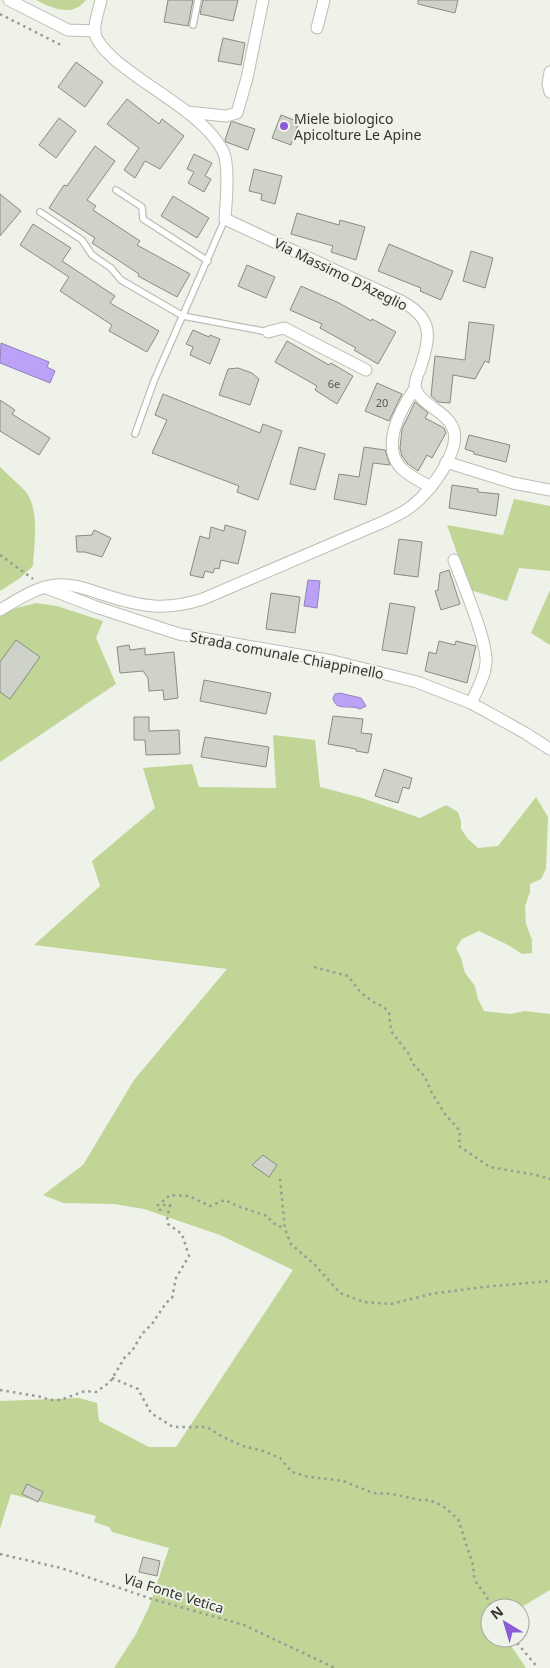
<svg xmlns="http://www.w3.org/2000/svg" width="550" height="1668" font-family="'Noto Sans',sans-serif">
  <rect width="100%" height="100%" fill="#eff2e8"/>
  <!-- green -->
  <g fill="#c1d596">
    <path d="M36,0h50c-14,18 -34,8 -50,0z"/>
    <path d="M0,467c8,8 18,16 26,25 14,18 8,53 7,74l-13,12 -20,13z"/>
    <path d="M514,499l36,7v65l-31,-3 -12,33 -37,-11 -23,-65 56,10z"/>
    <path d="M550,590v55l-19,-12z"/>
    <path d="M36,603l21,3 46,15 -7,17 20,46 -116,78v-146l13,-7z"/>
    <path d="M273,735l42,5 5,47 42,11 58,20 26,-13 12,7 3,9v8l7,10 10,9 20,-2 38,-49 12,20 -2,52 -5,10 -11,5v8l-5,14 1,18 6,16v13l-10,1 -14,-9 -29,-14 -17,8 -6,9 5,10 4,15 10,13 3,13 6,12 26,3 15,-3 25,3v576l-30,18h-30v30h16l20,30h-412l22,-34 13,-27 20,-59 -57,-16 -3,-5 -15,-5 2,-6 -85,-22 -11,35v-128l79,-3 18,5 2,18 50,26h27l117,-177 -73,-35 -76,-26 -30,-5 -51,-1 -20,-8 40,-30 51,-85 93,-111 -193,-24 66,-59 -8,-25 63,-53 -12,-40 49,-4 7,23 77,1z"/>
  </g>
  <!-- water -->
  <g fill="#bba1f7" stroke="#9281bc">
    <path d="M1,343l48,19 -2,5 8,4 -5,12 -50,-20z"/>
    <path d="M308,580l12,1 -3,27 -13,-2z"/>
    <path d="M340,693l21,5 5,8 -6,3c-10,-5 -25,3 -27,-11l2,-4z"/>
  </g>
  <!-- building -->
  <g fill="#cfd2c8" stroke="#888c82">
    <path d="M168,0h25l-5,26 -24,-4z"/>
    <path d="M203,0h35l-5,21 -33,-7z"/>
    <path d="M418,0h40l-3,13 -37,-9z"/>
    <path d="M223,38l22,5 -4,22 -23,-4z"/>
    <path d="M76,62l27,20 -18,25 -27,-20z"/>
    <path d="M127,99l32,25 3,-5 22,17 -24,33 -15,-8 -10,17 -11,-8 15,-22 -32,-24z"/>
    <path d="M281,115l18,7 -8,23 -19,-7z"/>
    <path d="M59,118l17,13 -20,27 -17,-13z"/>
    <path d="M231,122h3l21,7 -7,21 -22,-8 -1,-2z"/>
    <path d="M95,146l20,15 -28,39 9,6 -3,4 47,31 -3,4 53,29 -13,23 -39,-21 1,-2 -47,-31 3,-5 -46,-30 15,-23 3,1z"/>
    <path d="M194,154l18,9 -7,13 6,3 -7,13 -16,-9 6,-11 -7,-3z"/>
    <path d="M254,169l28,7 -7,28 -14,-4 1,-6 -13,-3z"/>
    <path d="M0,194l21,17 -21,25z"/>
    <path d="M173,196l36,22 -12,20 -36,-22z"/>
    <path d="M297,213l42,12 1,-5 25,7 -9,33 -25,-8 2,-6 -42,-12z"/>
    <path d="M33,224l38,24 -9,13 53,35 -5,7 49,28 -12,21 -38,-21 3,-6 -52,-34 9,-14 -49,-32z"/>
    <path d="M389,244l64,27 -12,29 -21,-9 1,-3 -43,-17z"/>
    <path d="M471,251l22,7 -8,30 -22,-7z"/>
    <path d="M247,265l28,12 -9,21 -28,-12z"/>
    <path d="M301,286l38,17 32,18 1,-2 24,13 -18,32 -24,-14 2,-2 -36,-20 2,-4 -32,-14z"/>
    <path d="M469,322l25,3 -5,38 -4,-2 -10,18 -22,-4 -3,28 -12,-1 -7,-6 4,-40 30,4z"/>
    <path d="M193,330l16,7 1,-2 10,4 -10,25 -20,-9 3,-8 -7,-3z"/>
    <path d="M287,341l42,24 2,-2 22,13 -16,28 -22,-14 2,-4 -42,-24z"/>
    <path d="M238,368l14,5 7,6 -9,26 -31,-10 9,-26z"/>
    <path d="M377,383l25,11 -13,27 -24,-10z"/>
    <path d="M163,394l97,39 3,-9 19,7 -24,69 -21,-8 2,-6 -87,-33 15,-33 -12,-5z"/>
    <path d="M0,400l15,10 -3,4 38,24 -11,17 -39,-24z"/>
    <path d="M415,402l13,11 -3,5 19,10 2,5 -14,25 -5,-3 -9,16 -11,-8 -5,-7 -2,-8 2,-19z"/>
    <path d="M469,435l41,10 -4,17 -32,-8v-2l-9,-3z"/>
    <path d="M299,447l26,7 -10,36 -25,-6z"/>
    <path d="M364,447l21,3 5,15 -17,-2 -7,42 -32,-6 5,-25 20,3z"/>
    <path d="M452,485l26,4v3l21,2 -3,22 -47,-8z"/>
    <path d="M225,525l21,6 -8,33 -17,-4 -2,9 -4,-1 -2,5 -8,-2 -2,7 -13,-3 10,-39 9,3 2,-12 13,4z"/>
    <path d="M94,530l17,8 -9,19 -17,-5h-8l-1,-16 16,-1z"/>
    <path d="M399,539l23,3 -4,35 -24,-3z"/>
    <path d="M449,570l11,34 -19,6 -6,-19 3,-1 2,-17z"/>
    <path d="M271,593l29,4 -5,36 -29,-4z"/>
    <path d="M390,603l25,4 -8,47 -25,-4z"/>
    <path d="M16,640l24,17 -30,42 -10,-7v-30z"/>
    <path d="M439,641l16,4 1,-4 20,5 -9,37 -42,-12 4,-19 7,2z"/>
    <path d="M129,645l1,5 15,-2v7l29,-3 4,46 -14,2 -1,-10 -14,1 -1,-13 -5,-7 -23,2 -3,-26z"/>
    <path d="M204,680l67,13 -5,21 -66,-13z"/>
    <path d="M333,716l30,3 -2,14 11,1 -4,19 -12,-2v-2l-28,-5z"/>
    <path d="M134,717h15v14l30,-1 1,24 -34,1 -1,-15h-11z"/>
    <path d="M205,737l64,10 -3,20 -65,-10z"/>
    <path d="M384,769l28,9 -3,11 -6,-2 -5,16 -23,-7z"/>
    <path d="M263,1155l14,10 -8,12 -17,-12z"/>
    <path d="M27,1484l16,8 -5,10 -16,-8z"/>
    <path d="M143,1557l17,4 -3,15 -18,-4z"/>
  </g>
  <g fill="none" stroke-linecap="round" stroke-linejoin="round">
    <!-- service casing -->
    <g stroke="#babeb4" stroke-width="8">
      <g id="service">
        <path d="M193,25l5,-25"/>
        <path d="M116,190l26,17 1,12 65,42"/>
        <path d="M40,212l42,28 10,15 19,13 10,12 62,36 85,16"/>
        <path d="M135,434l19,-53 71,-162"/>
      </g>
    </g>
    <!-- minor casing -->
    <g stroke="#babeb4" stroke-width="13">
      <g id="minor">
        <path d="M9,0l59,30 27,1"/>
        <path d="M317,28l7,-28"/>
        <path d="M550,72l-2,12 2,8"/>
        <path d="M187,112l39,4 11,-3 10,-35 16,-78"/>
        <path d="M268,332l16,-4 82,42"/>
        <path d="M415,388c-14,21 -35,57 -14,80 8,8 20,14 30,19"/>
        <path d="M446,462l67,21 37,7"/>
        <path d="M454,560c8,22 34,82 32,103 -1,13 -9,27 -15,40"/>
        <path d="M44,587l52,20 83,27 154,27 84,21 54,21 54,30 25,16"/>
        <path d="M0,610c17,-10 36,-23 56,-25 16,-2 33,5 49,10 37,12 60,16 98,4l180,-77c10,-5 21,-9 30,-17 17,-13 51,-57 39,-79 -8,-16 -30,-20 -37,-38 0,-7 2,-13 5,-19 10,-32 15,-50 -19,-68l-176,-82c1,-16 5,-54 -2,-68 -19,-37 -78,-64 -110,-93 -7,-7 -15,-14 -18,-24 -2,-10 4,-24 6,-34"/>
      </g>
    </g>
    <!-- path -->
    <g stroke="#999b94" stroke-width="2.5" stroke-dasharray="2.5 4" stroke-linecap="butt">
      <path d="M0,14l59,30 3,-4"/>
      <path d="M0,555l33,24"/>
      <path d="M314,967l34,9 13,17 14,10 9,4 5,6 2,18 17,22 5,11 12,13 7,16 13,21 15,17 -1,15 31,21 46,8 14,4"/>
      <path d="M280,1179l5,50 6,15 24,21 25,28 24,9 27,2 40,-10 52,-7 67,-6"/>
      <path d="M112,1378l26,11 13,24 22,14h34l16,10 20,9 20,5 17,7 12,14 17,5 34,4 30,12 19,1 28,6h9l14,6 15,13 15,46 1,11 3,8 6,7 10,17"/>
      <path d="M0,1390l42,7 7,3h11l25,-9 11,1 14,-10 15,-25 7,-6 10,-17 10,-10 14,-21 6,-5 4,-20 13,-22 -7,-22 -14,-10 -1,-4 3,-15h-6l-4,5 -3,-4 13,-11 19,1 21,10 15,-6 12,6 30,10 6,7 12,6"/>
      <path d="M0,1554l61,14 91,31 92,26 91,43"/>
      <path d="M513,1638l25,30"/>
    </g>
    <!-- service -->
    <use href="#service" stroke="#fff" stroke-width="5.5"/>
    <!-- minor -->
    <use href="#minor" stroke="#fff" stroke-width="11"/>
  </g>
  <!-- markers -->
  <circle fill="#8a5dd7" stroke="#eff2e8" stroke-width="2" cx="284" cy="126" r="5"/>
  <g text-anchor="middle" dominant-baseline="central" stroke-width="4" stroke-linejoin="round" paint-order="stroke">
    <!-- number labels -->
    <g font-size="11" fill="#5b5c57">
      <text x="334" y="383">6e</text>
      <text x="382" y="402">20</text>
    </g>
    <!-- poi labels -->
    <g font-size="14" fill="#343531" stroke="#eff2e8" text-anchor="start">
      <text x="294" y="118">Miele biologico<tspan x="294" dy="16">Apicolture Le Apine</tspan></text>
    </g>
    <!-- street labels -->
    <g font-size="14" fill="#343531" stroke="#eff2e8">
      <text transform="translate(341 274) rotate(26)">Via Massimo D'Azeglio</text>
      <text transform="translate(287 655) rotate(11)">Strada comunale Chiappinello</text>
      <text transform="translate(174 1593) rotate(17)">Via Fonte Vetica</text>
    </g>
  </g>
  <!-- north arrow -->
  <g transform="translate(505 1623) rotate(322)"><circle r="24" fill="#eff2e8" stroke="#a4a69f"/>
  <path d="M0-4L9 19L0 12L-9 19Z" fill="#8a5dd7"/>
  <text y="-8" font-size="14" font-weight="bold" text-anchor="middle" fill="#343531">N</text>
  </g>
</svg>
